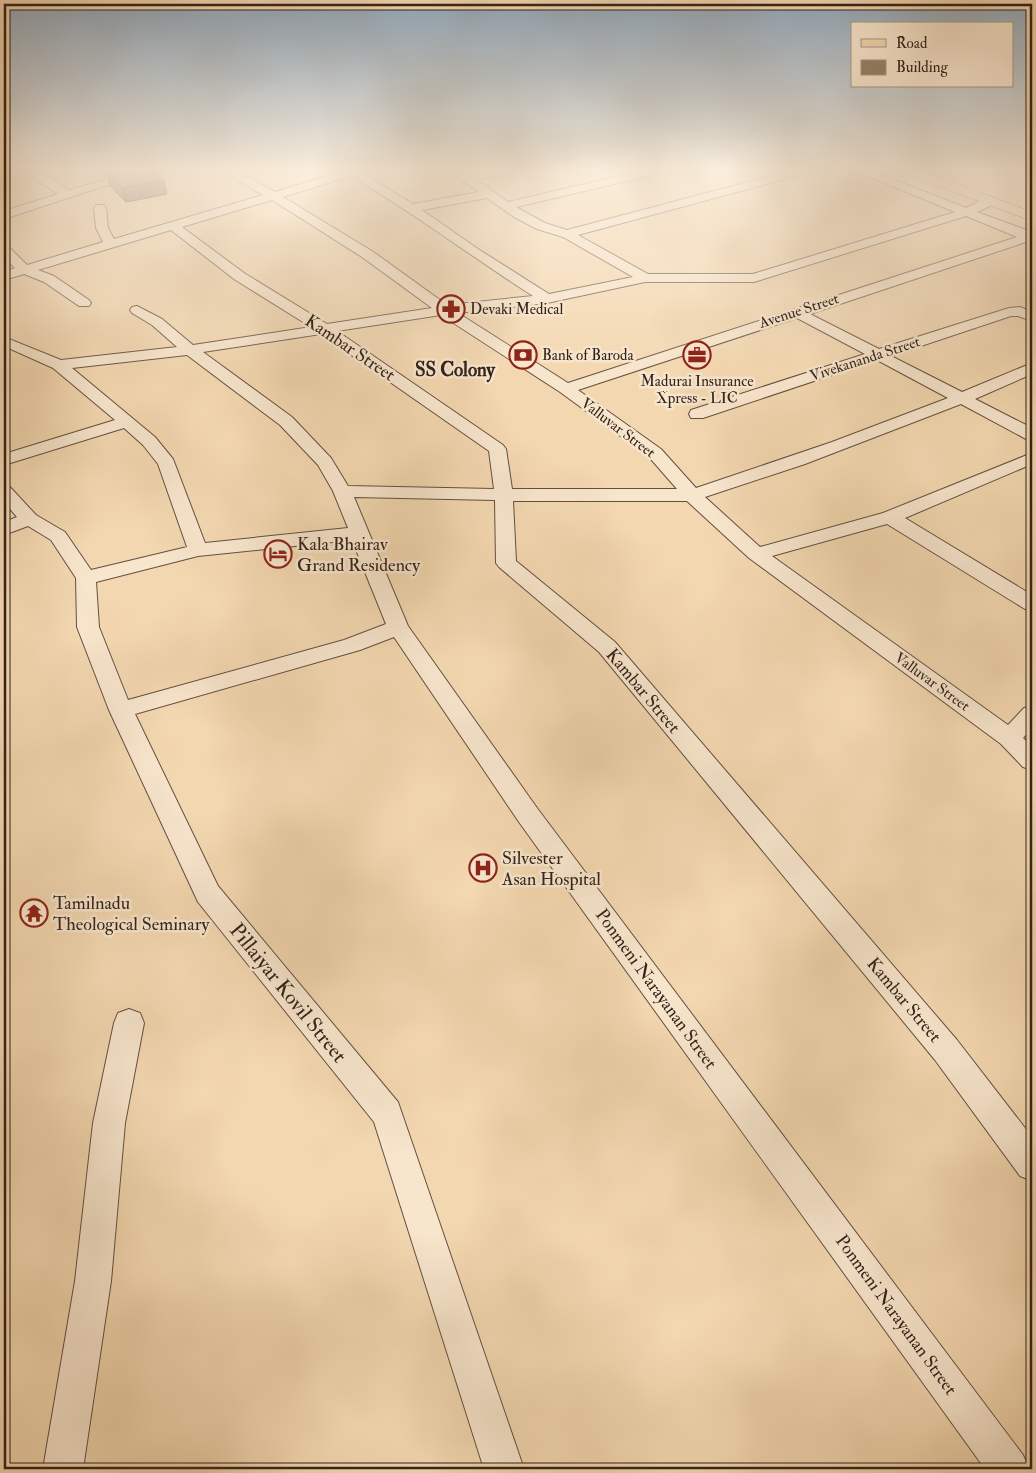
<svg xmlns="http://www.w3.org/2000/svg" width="1036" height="1473" font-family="'IM FELL Double Pica',serif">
  <rect width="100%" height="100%" fill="#f3d7b0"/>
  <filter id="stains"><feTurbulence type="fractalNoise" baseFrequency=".004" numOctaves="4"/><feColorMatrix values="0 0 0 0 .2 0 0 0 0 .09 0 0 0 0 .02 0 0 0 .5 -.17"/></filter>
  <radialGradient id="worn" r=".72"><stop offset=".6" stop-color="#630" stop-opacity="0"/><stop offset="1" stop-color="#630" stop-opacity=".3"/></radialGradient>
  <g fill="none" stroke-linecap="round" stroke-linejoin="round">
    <!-- minor casing -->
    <g stroke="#634f40" stroke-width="2">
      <g id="minor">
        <path d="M21,169h14l34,21 75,-21h20l-1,2 -62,16 -97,32v-8l54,-17z"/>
        <path d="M218,169h14l43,23 68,-21 -1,-2h26l-6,4 51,31 66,-12 -23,-16 -2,-2 6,-3 9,3 29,-5h28l-5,3 -44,8 31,22 141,-33h22l-5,3 -150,35 29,16 22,7 230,-61h19l-1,2 -237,64 70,39h105l202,-62 -104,-43h16l99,39 20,-10h8l2,3 -2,3 -17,8 55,20v10l-3,-1 -219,73 69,35 130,-41 11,-1 12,5v9l-14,-5h-7l-120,40 71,36 70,-29v11l-57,25 57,29v12l-6,-1 -65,-35 -156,60 -100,33 55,50 123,-34 149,-60v11l-127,54 127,77v16l-7,-2 -138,-85 -115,32 236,169 16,-17 8,-2v22l-9,10 9,8v24l-9,-3 -22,-23 -252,-186 -62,-57h-174l3,60 99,81 342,398 75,97v44l-12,-5 -85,-116 -336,-408 -100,-85 -3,-4 -1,-63 -141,-3 54,129 129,182 486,647 6,14h-44l-466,-647 -125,-185 -34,13 -225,64 83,172 180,216 126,367h-40l-110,-347 -176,-220 -89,-192 -32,-83 -1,-49 -25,-38 -23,-14 -24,9v-13l13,-5 -13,-15v-17l6,2 26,28 29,17 26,38 96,-23 -29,-83 -15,-19 -19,-17 -120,37v-11l111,-34 -62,-52 -49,-22v-9l57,23 116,-13 -25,-22 -20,-12 -2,-3 2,-3 5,-1 25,13 31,26 118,-18 -77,-48 -63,-49 -133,40 16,6 35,24 2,3 -2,3h-10l-35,-24 -20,-8 -20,6v-8l11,-4 -11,-11v-11l5,1 18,18 76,-23 -7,-14 -2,-20 2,-3h8l2,3 2,20 6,11 149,-44zM351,176c63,37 121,81 182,120l-86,9 -75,-54 -89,-54zM487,198l27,19 23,12 26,8 70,40 -84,17 -71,-45 -56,-39zM272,200l90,57 70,51 -105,16 -83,-51 -62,-46zM966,216l51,21 -449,146 -110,-70 89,-10 98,-21h109zM441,315l119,77 89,65 28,32h-165l-6,-40 -3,-4 -166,-114zM797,318l68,36 -174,56 -2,4 2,4h12l174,-58 71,38 -116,44 -136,46 -35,-39 -83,-59zM321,334l168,117 5,38 -146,-3 -17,-28 -39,-41 -89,-65zM187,355l93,70 38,40 15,26 15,37 -143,15 -32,-84 -18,-22 -83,-69zM352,540l34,84 -42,16 -216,60 -29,-73 -3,-45 102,-26z"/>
        <path d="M129,1009l11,4 4,10 -19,100 -14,158 -28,188h-40l32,-188 18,-158 21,-100 4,-10z"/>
      </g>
    </g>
    <!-- major casing -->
    <g stroke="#33221b" stroke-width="1">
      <path id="major" d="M899,169h19l114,43v9l-132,-49z"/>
    </g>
    <!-- minor -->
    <use href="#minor" fill="#f7e5cc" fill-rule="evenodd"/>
    <!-- major -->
    <use href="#major" fill="#f3d7b0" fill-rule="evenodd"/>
  </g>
  <!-- wall -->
  <path fill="#826e59" stroke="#33221b" d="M107,173l60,21 -41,8 -16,-16z"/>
  <!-- shaded-wall -->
  <path fill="#6a5a49" stroke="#33221b" d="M164,180l3,14 -41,8 -3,-14z"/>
  <!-- building -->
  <path fill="#978068" stroke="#33221b" d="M122,169h30l12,11 -41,8 -16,-15z"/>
  <!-- sky -->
  <linearGradient id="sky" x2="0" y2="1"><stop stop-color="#92a9bd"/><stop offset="0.45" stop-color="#faeddb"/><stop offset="1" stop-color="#faeddb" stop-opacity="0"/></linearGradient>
  <rect width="1036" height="376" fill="url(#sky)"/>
  <!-- icons -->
  <defs>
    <g id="pharmacy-ring" transform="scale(1.4375)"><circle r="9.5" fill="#f7e5cc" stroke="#8f2418" stroke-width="1.5"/><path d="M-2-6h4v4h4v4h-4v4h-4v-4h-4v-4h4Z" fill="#8f2418"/></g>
    <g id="bank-ring" transform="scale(1.4375)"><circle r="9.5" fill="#f7e5cc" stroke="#8f2418" stroke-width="1.5"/><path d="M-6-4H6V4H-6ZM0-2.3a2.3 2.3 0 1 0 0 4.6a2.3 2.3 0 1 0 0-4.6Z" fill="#8f2418"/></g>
    <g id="office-ring" transform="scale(1.4375)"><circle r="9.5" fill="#f7e5cc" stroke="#8f2418" stroke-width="1.5"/><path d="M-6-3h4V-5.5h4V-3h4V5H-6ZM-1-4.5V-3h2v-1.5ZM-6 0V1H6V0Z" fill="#8f2418"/></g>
    <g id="hotel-ring" transform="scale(1.4375)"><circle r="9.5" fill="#f7e5cc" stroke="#8f2418" stroke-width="1.5"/><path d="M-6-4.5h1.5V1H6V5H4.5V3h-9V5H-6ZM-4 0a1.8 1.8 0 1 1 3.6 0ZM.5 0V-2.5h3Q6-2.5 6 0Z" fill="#8f2418"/></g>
    <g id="hospital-ring" transform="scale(1.4375)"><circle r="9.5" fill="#f7e5cc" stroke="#8f2418" stroke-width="1.5"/><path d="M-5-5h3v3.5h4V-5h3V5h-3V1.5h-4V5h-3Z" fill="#8f2418"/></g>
    <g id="temple-ring" transform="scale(1.4375)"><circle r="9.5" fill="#f7e5cc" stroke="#8f2418" stroke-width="1.5"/><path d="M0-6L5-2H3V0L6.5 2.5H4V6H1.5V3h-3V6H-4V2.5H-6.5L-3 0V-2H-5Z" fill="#8f2418"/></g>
  </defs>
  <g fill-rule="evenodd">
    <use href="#pharmacy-ring" x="451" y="309"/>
    <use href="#bank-ring" x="523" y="355"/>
    <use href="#office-ring" x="697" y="355"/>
    <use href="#hotel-ring" x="278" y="554"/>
    <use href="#hospital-ring" x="483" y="868"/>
    <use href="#temple-ring" x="34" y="913"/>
  </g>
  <g text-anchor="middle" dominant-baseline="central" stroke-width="5" stroke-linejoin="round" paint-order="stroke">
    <!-- far-poi labels -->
    <g font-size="15" fill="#33221b" stroke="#f7e5cc" text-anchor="start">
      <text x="470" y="309">Devaki Medical</text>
      <text x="542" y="355">Bank of Baroda</text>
      <text x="697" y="381" text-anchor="middle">Madurai Insurance<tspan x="697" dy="17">Xpress - LIC</tspan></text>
    </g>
    <!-- far-street labels -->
    <g font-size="15" fill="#33221b" stroke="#f7e5cc">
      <text transform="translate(799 311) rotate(-18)">Avenue Street</text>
      <text transform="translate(865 359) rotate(-18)">Vivekananda Street</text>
      <text transform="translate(618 428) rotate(37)">Valluvar Street</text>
      <text transform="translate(932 682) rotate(36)">Valluvar Street</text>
    </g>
    <!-- street labels -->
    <g font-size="18" fill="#33221b" stroke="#f7e5cc">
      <text transform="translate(350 348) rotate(34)">Kambar Street</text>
      <text transform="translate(643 691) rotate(50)">Kambar Street</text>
      <text transform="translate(656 989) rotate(54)">Ponmeni Narayanan Street</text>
      <text transform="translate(904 1000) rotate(50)">Kambar Street</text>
      <text transform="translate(896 1315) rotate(54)">Ponmeni Narayanan Street</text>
    </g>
    <!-- poi labels -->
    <g font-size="18" fill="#33221b" stroke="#f7e5cc" text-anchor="start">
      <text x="297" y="544">Kala Bhairav<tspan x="297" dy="21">Grand Residency</tspan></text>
      <text x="502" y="858">Silvester<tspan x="502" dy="21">Asan Hospital</tspan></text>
      <text x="53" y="903">Tamilnadu<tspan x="53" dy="21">Theological Seminary</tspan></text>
    </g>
    <!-- far-district labels -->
    <g font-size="19" font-weight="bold" fill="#33221b" stroke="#f7e5cc">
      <text x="455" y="370">SS Colony</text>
    </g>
    <!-- near-street labels -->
    <g font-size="21" fill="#33221b" stroke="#f7e5cc">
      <text transform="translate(288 993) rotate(51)">Pillaiyar Kovil Street</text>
    </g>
  </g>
  <!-- margin -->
  <rect width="1036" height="1473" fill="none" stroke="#f3d7b0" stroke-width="20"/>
  <rect x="5" y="5" width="1026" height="1463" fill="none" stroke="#33221b" stroke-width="2.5"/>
  <rect x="10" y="10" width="1016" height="1453" fill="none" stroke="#33221b"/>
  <!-- legend -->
  <rect x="851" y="22" width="162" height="65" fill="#f7e5cc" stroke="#a99785"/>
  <rect x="861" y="39" width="25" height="8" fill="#f3d7b0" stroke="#a99785"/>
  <text x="896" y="48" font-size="15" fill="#33221b">Road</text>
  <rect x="861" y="60" width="25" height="15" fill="#978068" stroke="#a99785"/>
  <text x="896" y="72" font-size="15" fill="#33221b">Building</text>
  <rect width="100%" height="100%" filter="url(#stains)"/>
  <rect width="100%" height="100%" fill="url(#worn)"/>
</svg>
